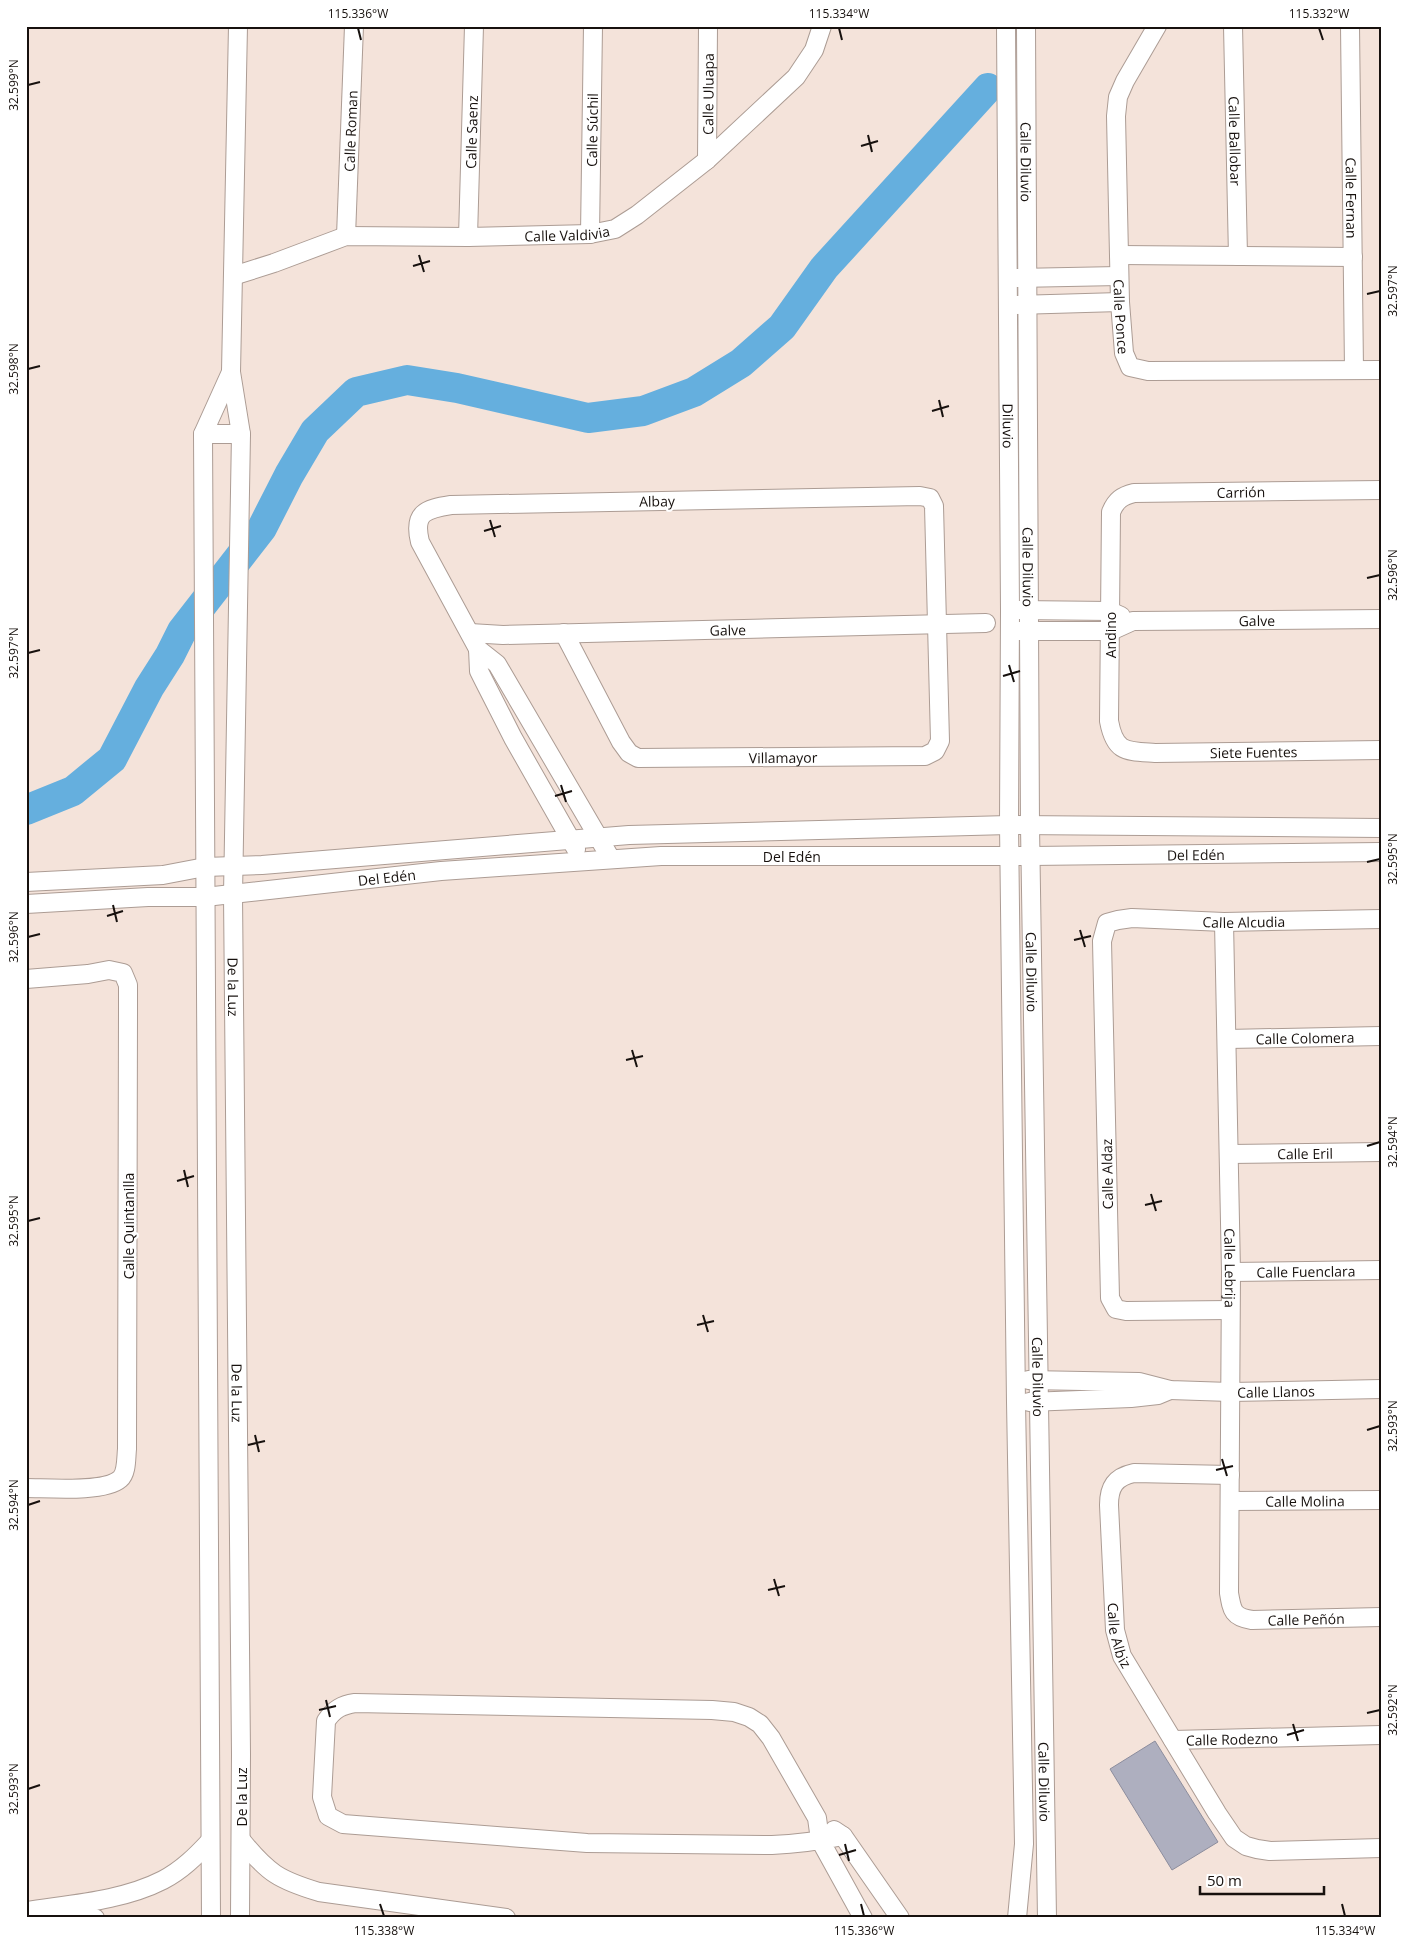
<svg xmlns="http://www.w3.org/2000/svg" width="1407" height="1944" font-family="'Open Sans',sans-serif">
  <rect width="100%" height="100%" fill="#f4e3da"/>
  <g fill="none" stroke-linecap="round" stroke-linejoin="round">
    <!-- river -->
    <path stroke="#65afde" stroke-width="30" d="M26,810l47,-19 39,-32 37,-71 21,-33 12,-24 80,-103 27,-53 26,-44 41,-39 51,-12 50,8 131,30 55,-7 51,-19 47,-29 41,-36 42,-59 164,-180"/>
  </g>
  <!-- building -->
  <path fill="#aeafbf" stroke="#8c8d9d" d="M1155,1741l63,101 -46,28 -62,-101z"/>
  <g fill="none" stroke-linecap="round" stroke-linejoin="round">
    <!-- minor casing -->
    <g stroke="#ac9c94" stroke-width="20">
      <g id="minor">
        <path id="s1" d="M238,26l-7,346 10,62 -8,461 8,859 -1,164"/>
        <path id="s2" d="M1006,26l4,584 -1,215 7,577 8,442 -7,74"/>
        <path id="s3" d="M1026,26l4,800 17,1092"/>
        <path id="s4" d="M1157,26l-32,55 -7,16 -2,19 4,186 4,51 6,14 18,4 233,-1"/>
        <path id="s5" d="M1233,26l5,230"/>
        <path id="s6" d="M1350,26l4,344"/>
        <path id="s7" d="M707,160l1,-134"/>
        <path id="s8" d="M590,234l3,-208"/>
        <path id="s9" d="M346,236l8,-210"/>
        <path id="s10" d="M468,237l6,-211"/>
        <path d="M1119,255l234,2"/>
        <path id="s11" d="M233,276l41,-13 72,-27 122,1 122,-3 25,-5 22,-14 70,-55 89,-83 18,-27 8,-24"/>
        <path d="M1017,278l102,-2"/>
        <path d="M1016,305l104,-3"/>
        <path d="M203,434h38"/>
        <path id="s12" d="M1381,490l-247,3c-12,3 -18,7 -23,19l-2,209c6,32 17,30 46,32l226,-3"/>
        <path d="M1018,610l92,1 11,5"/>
        <path id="s13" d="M1018,631h93l22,-10 248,-2"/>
        <path id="s14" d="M470,633l33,2 483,-12"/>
        <path id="s15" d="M564,633l57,109 8,11 9,5 287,-2 10,-5 5,-10 -6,-235 -4,-8 -10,-2 -469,9c-26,4 -38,8 -31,37l58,107 19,15 114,195"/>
        <path d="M478,649l1,22 5,10 29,57 63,111"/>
        <path d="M26,882l137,-7 42,-8 57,-2 367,-30 380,-10 372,3"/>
        <path id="s16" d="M26,904l122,-7h57l236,-26 220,-15h370l350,-4"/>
        <path id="s17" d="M1224,922l7,350 -2,321c3,18 4,24 23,27l129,-3"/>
        <path d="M26,979l62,-5 21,-4 14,3 5,12v27l-1,437c-1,9 0,24 -7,30 -16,14 -73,9 -94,9"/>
        <path id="s18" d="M1227,1039l154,-3"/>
        <path id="s19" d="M1230,1154l151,-2"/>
        <path id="s20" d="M1231,1272l150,-2"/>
        <path id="s21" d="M1230,1310l-104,1 -10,-2 -6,-11 -8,-357 5,-18 11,-3 14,-2 92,4 157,-3"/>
        <path id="s22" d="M1028,1380l111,2 31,8 60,2 151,-3"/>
        <path d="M1029,1402l102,-4 27,-3 12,-5"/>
        <path id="s23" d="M1230,1475l-96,-2c-19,4 -25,14 -25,32l6,125 7,26 95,157 17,25 12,8 11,3 13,2 111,-3"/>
        <path id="s24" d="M1230,1501l151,-1"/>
        <path id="s25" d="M1173,1740l208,-5"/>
        <path d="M834,1830l9,6 57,82"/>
        <path d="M843,1836c-24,5 -47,8 -71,9l-185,-2 -244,-19 -15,-8 -6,-19 4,-76c8,-12 16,-16 29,-18l357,7 22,2 15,5 11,7 11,14 46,80 3,22 43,78"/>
        <path d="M242,1841c26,32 37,39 77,51l187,26"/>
        <path d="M62,1908l33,10"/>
        <path d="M26,1911c45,-7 96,-10 137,-31 19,-10 33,-24 47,-39"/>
        <path d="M211,1918l-8,-1484 28,-62"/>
      </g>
    </g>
    <!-- minor -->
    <use href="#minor" stroke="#fff" stroke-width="18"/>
  </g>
  <!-- ticks -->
  <path fill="none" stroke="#17110e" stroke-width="2" d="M358,28l3,12M839,28l3,12M1319,28l4,12M28,85l12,-3M868,135l4,17M861,146l17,-5M419,255l5,17M413,266l17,-5M1367,294l13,-3M28,369l12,-3M939,400l4,17M932,411l17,-5M490,520l5,17M484,531l17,-5M1367,578l13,-3M28,653l12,-3M1009,665l5,17M1003,676l17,-5M561,785l5,17M555,796l17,-5M1367,862l13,-3M113,905l4,17M107,916l16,-5M1080,930l5,17M28,937l12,-3M1074,940l17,-4M632,1050l5,17M626,1060l17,-4M1367,1146l13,-4M184,1170l4,17M177,1181l17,-5M1151,1194l5,17M1145,1205l17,-4M28,1221l12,-3M703,1315l5,17M697,1325l17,-4M1367,1430l13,-4M255,1435l4,17M248,1445l17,-4M1222,1459l5,17M1216,1470l17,-4M28,1505l12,-4M774,1579l5,17M768,1590l17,-4M326,1700l4,17M319,1710l17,-4M1367,1713l13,-3M1293,1724l5,17M1287,1735l17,-5M28,1789l12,-4M845,1844l4,17M839,1855l17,-5M380,1904l4,12M861,1904l3,12M1342,1904l3,12"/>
  <g text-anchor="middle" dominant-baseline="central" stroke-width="4.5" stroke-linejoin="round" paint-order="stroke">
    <!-- street labels -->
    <g font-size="14" fill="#17110e" stroke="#fff">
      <text stroke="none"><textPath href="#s7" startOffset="66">Calle Uluapa</textPath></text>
      <text stroke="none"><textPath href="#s8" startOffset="104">Calle Súchil</textPath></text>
      <text stroke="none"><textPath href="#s9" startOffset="105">Calle Roman</textPath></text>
      <text stroke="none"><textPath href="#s10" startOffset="105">Calle Saenz</textPath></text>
      <text stroke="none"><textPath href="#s5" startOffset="115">Calle Ballobar</textPath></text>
      <text stroke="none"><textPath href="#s3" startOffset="136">Calle Diluvio</textPath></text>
      <text stroke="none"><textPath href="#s6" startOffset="172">Calle Fernan</textPath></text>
      <text stroke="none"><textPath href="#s11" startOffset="341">Calle Valdivia</textPath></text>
      <text stroke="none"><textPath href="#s4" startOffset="301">Calle Ponce</textPath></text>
      <text stroke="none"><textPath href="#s2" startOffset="400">Diluvio</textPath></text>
      <text transform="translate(1241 492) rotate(-1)">Carrión</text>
      <text transform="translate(657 501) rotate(-1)">Albay</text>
      <text stroke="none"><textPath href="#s3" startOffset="541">Calle Diluvio</textPath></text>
      <text stroke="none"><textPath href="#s13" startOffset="241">Galve</textPath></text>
      <text stroke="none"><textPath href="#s14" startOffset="258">Galve</textPath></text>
      <text transform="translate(1110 635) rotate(-90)">Andino</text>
      <text stroke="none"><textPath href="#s12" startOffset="650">Siete Fuentes</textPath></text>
      <text stroke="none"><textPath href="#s15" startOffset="292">Villamayor</textPath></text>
      <text stroke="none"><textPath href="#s16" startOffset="1172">Del Edén</textPath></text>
      <text stroke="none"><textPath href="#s16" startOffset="768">Del Edén</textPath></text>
      <text stroke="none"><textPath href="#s16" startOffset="362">Del Edén</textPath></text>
      <text stroke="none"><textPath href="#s21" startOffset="640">Calle Alcudia</textPath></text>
      <text stroke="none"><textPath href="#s3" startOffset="946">Calle Diluvio</textPath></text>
      <text stroke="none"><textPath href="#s1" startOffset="962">De la Luz</textPath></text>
      <text stroke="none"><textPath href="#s18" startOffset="78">Calle Colomera</textPath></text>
      <text stroke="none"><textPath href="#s19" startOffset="75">Calle Eril</textPath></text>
      <text transform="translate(1107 1174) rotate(-91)">Calle Aldaz</text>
      <text transform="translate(128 1226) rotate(-90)">Calle Quintanilla</text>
      <text stroke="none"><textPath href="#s17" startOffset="346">Calle Lebrija</textPath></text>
      <text stroke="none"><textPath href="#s20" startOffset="75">Calle Fuenclara</textPath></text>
      <text stroke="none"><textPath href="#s3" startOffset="1351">Calle Diluvio</textPath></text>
      <text stroke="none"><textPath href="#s22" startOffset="249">Calle Llanos</textPath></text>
      <text stroke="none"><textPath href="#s1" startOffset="1368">De la Luz</textPath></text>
      <text stroke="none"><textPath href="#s24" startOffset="75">Calle Molina</textPath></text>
      <text stroke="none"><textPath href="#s17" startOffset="765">Calle Peñón</textPath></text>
      <text stroke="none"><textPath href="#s23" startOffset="272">Calle Albiz</textPath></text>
      <text stroke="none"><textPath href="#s25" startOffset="59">Calle Rodezno</textPath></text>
      <text stroke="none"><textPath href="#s3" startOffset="1756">Calle Diluvio</textPath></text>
      <text transform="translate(241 1797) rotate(-90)">De la Luz</text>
    </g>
  </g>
  <!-- border -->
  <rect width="1407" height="1944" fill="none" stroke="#ffffff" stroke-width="55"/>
  <!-- scale -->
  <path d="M1200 1886v8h124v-8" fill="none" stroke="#17110e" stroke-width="2.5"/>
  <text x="1207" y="1886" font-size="15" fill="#17110e" stroke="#ffffff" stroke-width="4" paint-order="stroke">50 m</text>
  <rect x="28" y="28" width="1352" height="1888" fill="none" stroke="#17110e" stroke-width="2"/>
  <g font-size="12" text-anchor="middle" fill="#17110e">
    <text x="358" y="18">115.336°W</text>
    <text x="839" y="18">115.334°W</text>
    <text x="1319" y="18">115.332°W</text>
    <text transform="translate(14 85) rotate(-90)" y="4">32.599°N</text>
    <text transform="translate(1393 291) rotate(-90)" y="4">32.597°N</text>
    <text transform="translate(14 369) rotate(-90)" y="4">32.598°N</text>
    <text transform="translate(1393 575) rotate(-90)" y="4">32.596°N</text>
    <text transform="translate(14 653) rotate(-90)" y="4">32.597°N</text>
    <text transform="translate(1393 859) rotate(-90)" y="4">32.595°N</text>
    <text transform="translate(14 937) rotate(-90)" y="4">32.596°N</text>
    <text transform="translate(1393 1142) rotate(-90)" y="4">32.594°N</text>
    <text transform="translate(14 1221) rotate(-90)" y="4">32.595°N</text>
    <text transform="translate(1393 1426) rotate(-90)" y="4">32.593°N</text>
    <text transform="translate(14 1505) rotate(-90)" y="4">32.594°N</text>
    <text transform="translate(1393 1710) rotate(-90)" y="4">32.592°N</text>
    <text transform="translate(14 1789) rotate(-90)" y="4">32.593°N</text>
    <text x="384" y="1935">115.338°W</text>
    <text x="864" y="1935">115.336°W</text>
    <text x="1345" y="1935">115.334°W</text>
  </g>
</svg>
